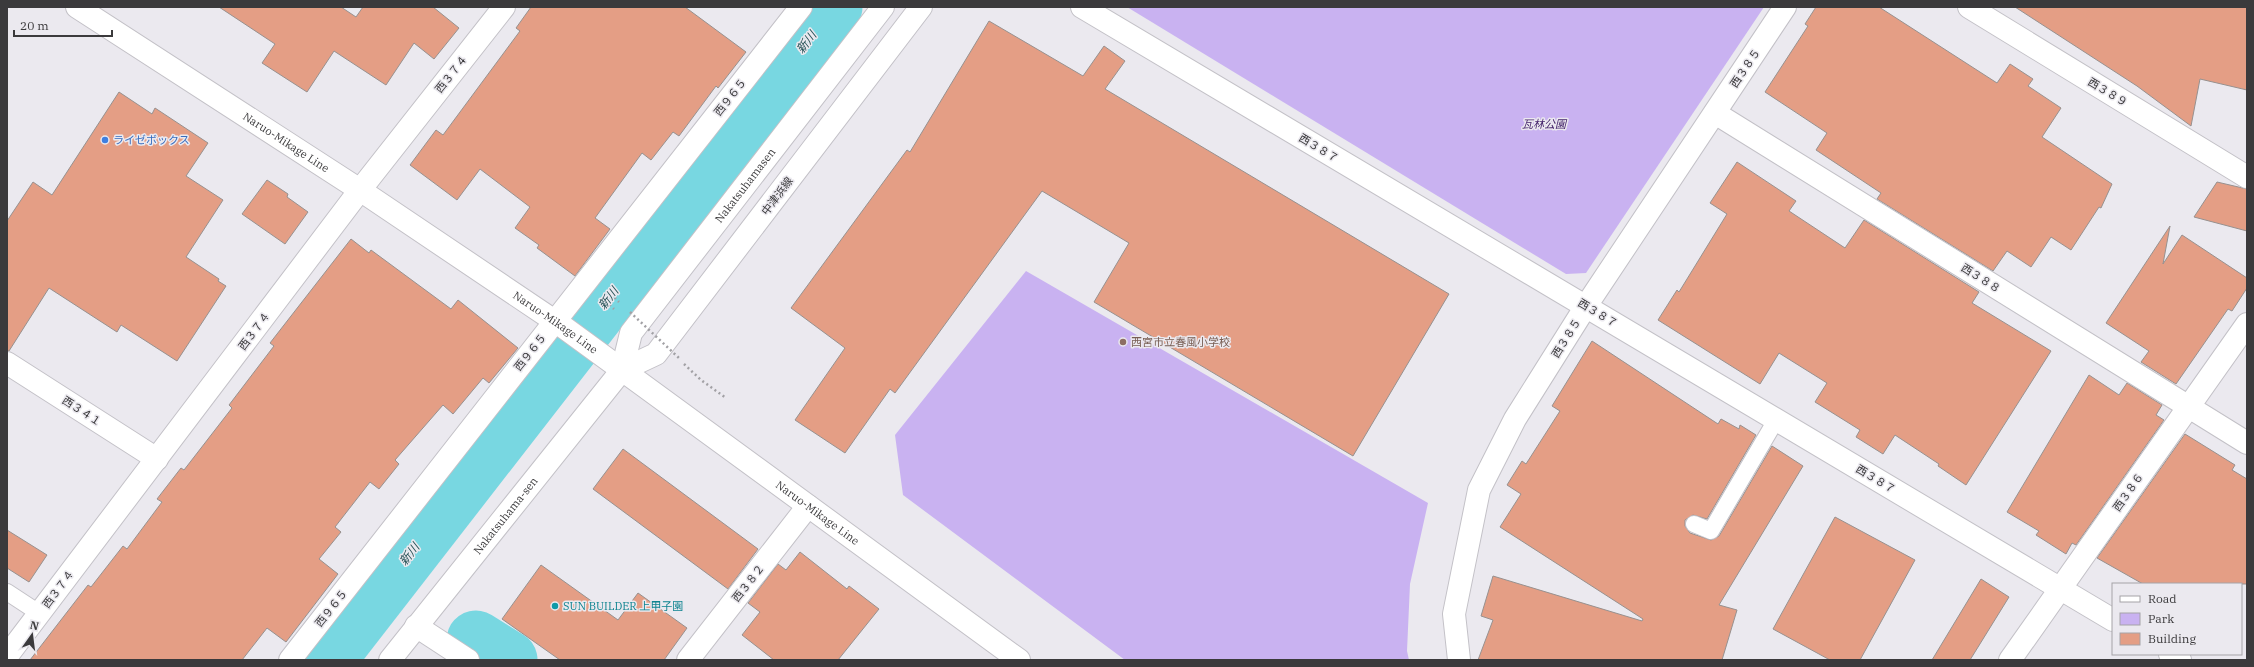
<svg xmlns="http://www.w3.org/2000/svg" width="2254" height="667" font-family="'IBM Plex Serif','Noto Sans JP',serif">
  <rect width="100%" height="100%" fill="#ebe9ef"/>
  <!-- green -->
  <g fill="#c9b2f1">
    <path d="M1127,7h637l-178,266 -20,1z"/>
    <path d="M1026,271l402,232 -18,81 -3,67 2,9h-284l-222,-165 -8,-60z"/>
  </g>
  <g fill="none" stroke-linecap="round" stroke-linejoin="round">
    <!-- river -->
    <g stroke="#78d7e1" stroke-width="59">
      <path d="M476,640l32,20"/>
      <path d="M326,660l507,-653"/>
    </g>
  </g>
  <!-- building -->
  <g fill="#e49e85" stroke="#97918f">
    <path d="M219,7h122l15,10 7,-10h70l26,21 -25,31 -20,-16 -28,42 -52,-34 -27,41 -45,-29 13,-19z"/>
    <path d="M531,7h154l61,45 -28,36 -2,-2 -37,50 -6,-4 -22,28 -9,-7 -47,65 15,11 -35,47 -38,-28 2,-3 -24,-17 15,-21 -50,-38 -23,31 -47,-35 26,-35 7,5 77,-104 -4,-3z"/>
    <path d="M1816,7h63l118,76 13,-19 23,15 -5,7 33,22 -19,29 70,47 -11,24 -2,-1 -28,43 -20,-13 -20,30 -24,-16 -14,20 -116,-72 4,-6 -65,-43 11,-17 -62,-41 43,-66 -3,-2z"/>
    <path d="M2015,7h232v83l-47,-11 -9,47 -54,-40z"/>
    <path d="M989,21l94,55 21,-30 21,15 -20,28 344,205 -96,162 -259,-154 35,-59 -87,-52 -147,202 -5,-4 -45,64 -50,-33 50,-72 -54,-40 116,-158 3,2z"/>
    <path d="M119,92l33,22 3,-6 53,35 -22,33 37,24 -37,57 33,22 -1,2 8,5 -49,75 -56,-36 -4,7 -68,-44 -40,63h-2v-130l26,-39 19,13z"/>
    <path d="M1737,162l59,39 -7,10 56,37 19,-28 115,72 -7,11 79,48 -85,134 -28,-19 1,-2 -44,-29 -12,19 -27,-17 4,-7 -45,-28 12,-19 -48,-30 -19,31 -102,-64 19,-30 2,2 48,-78 -17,-11z"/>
    <path d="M267,180l21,14 -1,3 21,15 -23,32 -43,-30z"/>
    <path d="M2217,182l30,7v42l-53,-14z"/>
    <path d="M2170,226l-7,38 19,-29 65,43v10l-15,23 -4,-2 -52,75 -35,-22 8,-11 -43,-28z"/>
    <path d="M351,239l18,14 2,-3 80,59 7,-9 60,48 -29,35 -6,-5 -30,36 -10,-9 -48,55 4,4 -20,25 -9,-7 -35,45 6,5 -22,27 19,15 -52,68 -19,-14 -25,32h-212l58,-75 3,2 32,-41 4,3 35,-47 -5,-3 24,-31 3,2 48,-62 -3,-3 45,-59 -4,-3z"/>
    <path d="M1592,341l126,83 3,-5 18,10 1,-4 16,10 -49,84 -14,-4 -8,5v6l5,7 21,7 8,-4 53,-90 31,20 -84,139 18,5 -15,50h-244l15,-40 -12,-4 12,-40 149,45 1,-2 -143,-92 21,-33 -14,-9 15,-24 4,3 34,-53 -8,-5z"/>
    <path d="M2089,375l30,20 8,-12 35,22 -6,10 8,5 -88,125 -4,-2 -6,11 -30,-19 3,-4 -32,-19z"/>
    <path d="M2185,434l50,31 -3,5 15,9v105h-104l-46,-26z"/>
    <path d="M623,449l135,100 -30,40 -135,-100z"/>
    <path d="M1835,517l80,43 -55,100h-30l-57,-31z"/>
    <path d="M7,530l40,25 -18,27 -22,-14z"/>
    <path d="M800,552l47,37 2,-3 30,23 -41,51h-64l-32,-25 18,-23 -12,-9 30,-39 8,6z"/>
    <path d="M541,565l77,55 20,-27 49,35 -23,32h-104l-58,-41z"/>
    <path d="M1981,579l28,18 -39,63h-38z"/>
  </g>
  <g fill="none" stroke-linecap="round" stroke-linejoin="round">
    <!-- lane casing -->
    <g stroke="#c3c1c7" stroke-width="18">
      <g id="lane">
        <path d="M1694,524l17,7 65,-111"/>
        <path d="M7,592l32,21"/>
      </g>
    </g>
    <!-- street casing -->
    <g stroke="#c3c1c7" stroke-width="24">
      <g id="street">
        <path d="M1082,7l1031,613"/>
        <path d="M1969,7l278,170"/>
        <path d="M1715,113l532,330"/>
        <path d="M7,363l150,96"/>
        <path d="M416,626l52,34"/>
        <path d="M2170,654l10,6"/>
        <path d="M7,656l353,-466 144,-183"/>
        <path d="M290,660l511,-653"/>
        <path d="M688,660l120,-154"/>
        <path d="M1459,660l-5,-46 25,-124 36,-71 71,-113 199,-299"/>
        <path d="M2010,660l237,-336"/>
      </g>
    </g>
    <!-- secondary casing -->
    <g stroke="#c3c1c7" stroke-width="24">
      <g id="secondary">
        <path id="s1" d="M77,7l283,183 202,136 457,334"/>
        <path d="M622,370l34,-16 265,-347"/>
        <path id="s2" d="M390,660l232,-290 9,-37 252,-326"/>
      </g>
    </g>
    <!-- path -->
    <g stroke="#a2a1a5" stroke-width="2.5" stroke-dasharray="2 3" stroke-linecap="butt">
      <path d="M611,294l8,8"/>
      <path d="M606,301l8,8"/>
      <path d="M684,364l17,16 25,18"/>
    </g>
    <!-- lane -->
    <use href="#lane" stroke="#fff" stroke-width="16"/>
    <!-- street -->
    <use href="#street" stroke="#fff" stroke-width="22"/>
    <!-- secondary -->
    <use href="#secondary" stroke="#fff" stroke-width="22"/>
    <!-- path-bridge -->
    <path stroke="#a2a1a5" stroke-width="2.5" stroke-dasharray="2 3" stroke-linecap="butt" d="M630,312l50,47"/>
  </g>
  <!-- markers -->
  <circle fill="#3f7fe0" stroke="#ebe9ef" stroke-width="1.5" cx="105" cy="140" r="4"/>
  <circle fill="#8d6e63" stroke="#ebe9ef" stroke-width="1.5" cx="1123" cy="342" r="4"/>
  <circle fill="#0f9aa8" stroke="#ebe9ef" stroke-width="1.5" cx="555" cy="606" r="4"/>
  <g text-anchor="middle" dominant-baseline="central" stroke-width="3" stroke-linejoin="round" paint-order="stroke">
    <!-- street labels -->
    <g font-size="11" fill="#3b3a3c" stroke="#ebe9ef">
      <text transform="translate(1745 68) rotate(-56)">西３８５</text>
      <text transform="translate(451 74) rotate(-52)">西３７４</text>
      <text transform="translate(2108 92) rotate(31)">西３８９</text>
      <text transform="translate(730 97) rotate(-52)">西９６５</text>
      <text stroke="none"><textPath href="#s1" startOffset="249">Naruo-Mikage Line</textPath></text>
      <text transform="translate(1319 148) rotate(31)">西３８７</text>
      <text stroke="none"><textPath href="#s2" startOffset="596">Nakatsuhamasen</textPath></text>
      <text transform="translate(777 196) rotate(-53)">中津浜線</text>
      <text transform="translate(1981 278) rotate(32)">西３８８</text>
      <text transform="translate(1598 313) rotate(31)">西３８７</text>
      <text stroke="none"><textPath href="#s1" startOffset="573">Naruo-Mikage Line</textPath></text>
      <text transform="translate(254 331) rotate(-53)">西３７４</text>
      <text transform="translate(1566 338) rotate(-58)">西３８５</text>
      <text transform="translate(530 352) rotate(-52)">西９６５</text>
      <text transform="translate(82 411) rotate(33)">西３４１</text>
      <text transform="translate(1876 479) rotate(31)">西３８７</text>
      <text transform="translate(2128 492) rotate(-55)">西３８６</text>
      <text stroke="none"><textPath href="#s1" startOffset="897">Naruo-Mikage Line</textPath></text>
      <text stroke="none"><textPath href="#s2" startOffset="185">Nakatsuhama-sen</textPath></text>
      <text transform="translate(748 583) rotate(-52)">西３８２</text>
      <text transform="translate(58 589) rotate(-53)">西３７４</text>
      <text transform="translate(331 608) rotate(-52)">西９６５</text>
    </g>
    <!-- park labels -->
    <g font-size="11" font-style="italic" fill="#45246c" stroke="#ebe9ef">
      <text x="1544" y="124">瓦林公園</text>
    </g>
    <!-- shop labels -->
    <g font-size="11" fill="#366cbe" stroke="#ebe9ef" text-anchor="start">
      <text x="113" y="140">ライゼボックス</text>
    </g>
    <!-- education labels -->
    <g font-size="11" fill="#785e54" stroke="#ebe9ef" text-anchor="start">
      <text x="1131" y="342">西宮市立春風小学校</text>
    </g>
    <!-- culture labels -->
    <g font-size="11" fill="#0d838f" stroke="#ebe9ef" text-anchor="start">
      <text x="563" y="606">SUN BUILDER 上甲子園</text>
    </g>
    <!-- water labels -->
    <g font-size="12" font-style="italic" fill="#285458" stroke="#ebe9ef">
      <text transform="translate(806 42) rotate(-52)">新川</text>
      <text transform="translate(608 298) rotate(-52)">新川</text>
      <text transform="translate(409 554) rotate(-52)">新川</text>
    </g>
  </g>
  <!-- border -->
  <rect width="2254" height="667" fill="none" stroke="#3b3a3c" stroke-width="16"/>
  <!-- legend -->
  <rect x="2112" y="583" width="130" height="72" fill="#ebe9ef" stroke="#a5a3a7"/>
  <rect x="2120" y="596" width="20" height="6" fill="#ffffff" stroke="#a5a3a7"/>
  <text x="2148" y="603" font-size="12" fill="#3b3a3c">Road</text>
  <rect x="2120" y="613" width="20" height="12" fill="#c9b2f1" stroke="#a5a3a7"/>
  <text x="2148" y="623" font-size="12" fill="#3b3a3c">Park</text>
  <rect x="2120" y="633" width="20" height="12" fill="#e49e85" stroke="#a5a3a7"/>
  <text x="2148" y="643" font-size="12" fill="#3b3a3c">Building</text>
  <!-- north arrow -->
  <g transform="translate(32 635) rotate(14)" stroke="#ebe9ef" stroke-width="3" paint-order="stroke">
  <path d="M0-3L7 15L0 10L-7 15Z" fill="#3b3a3c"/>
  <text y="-6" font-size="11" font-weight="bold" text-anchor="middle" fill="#3b3a3c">N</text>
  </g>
  <!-- scale -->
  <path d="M14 30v6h98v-6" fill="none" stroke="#3b3a3c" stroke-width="2"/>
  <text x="20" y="30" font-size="12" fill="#3b3a3c" stroke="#ebe9ef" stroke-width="3" paint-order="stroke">20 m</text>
</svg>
